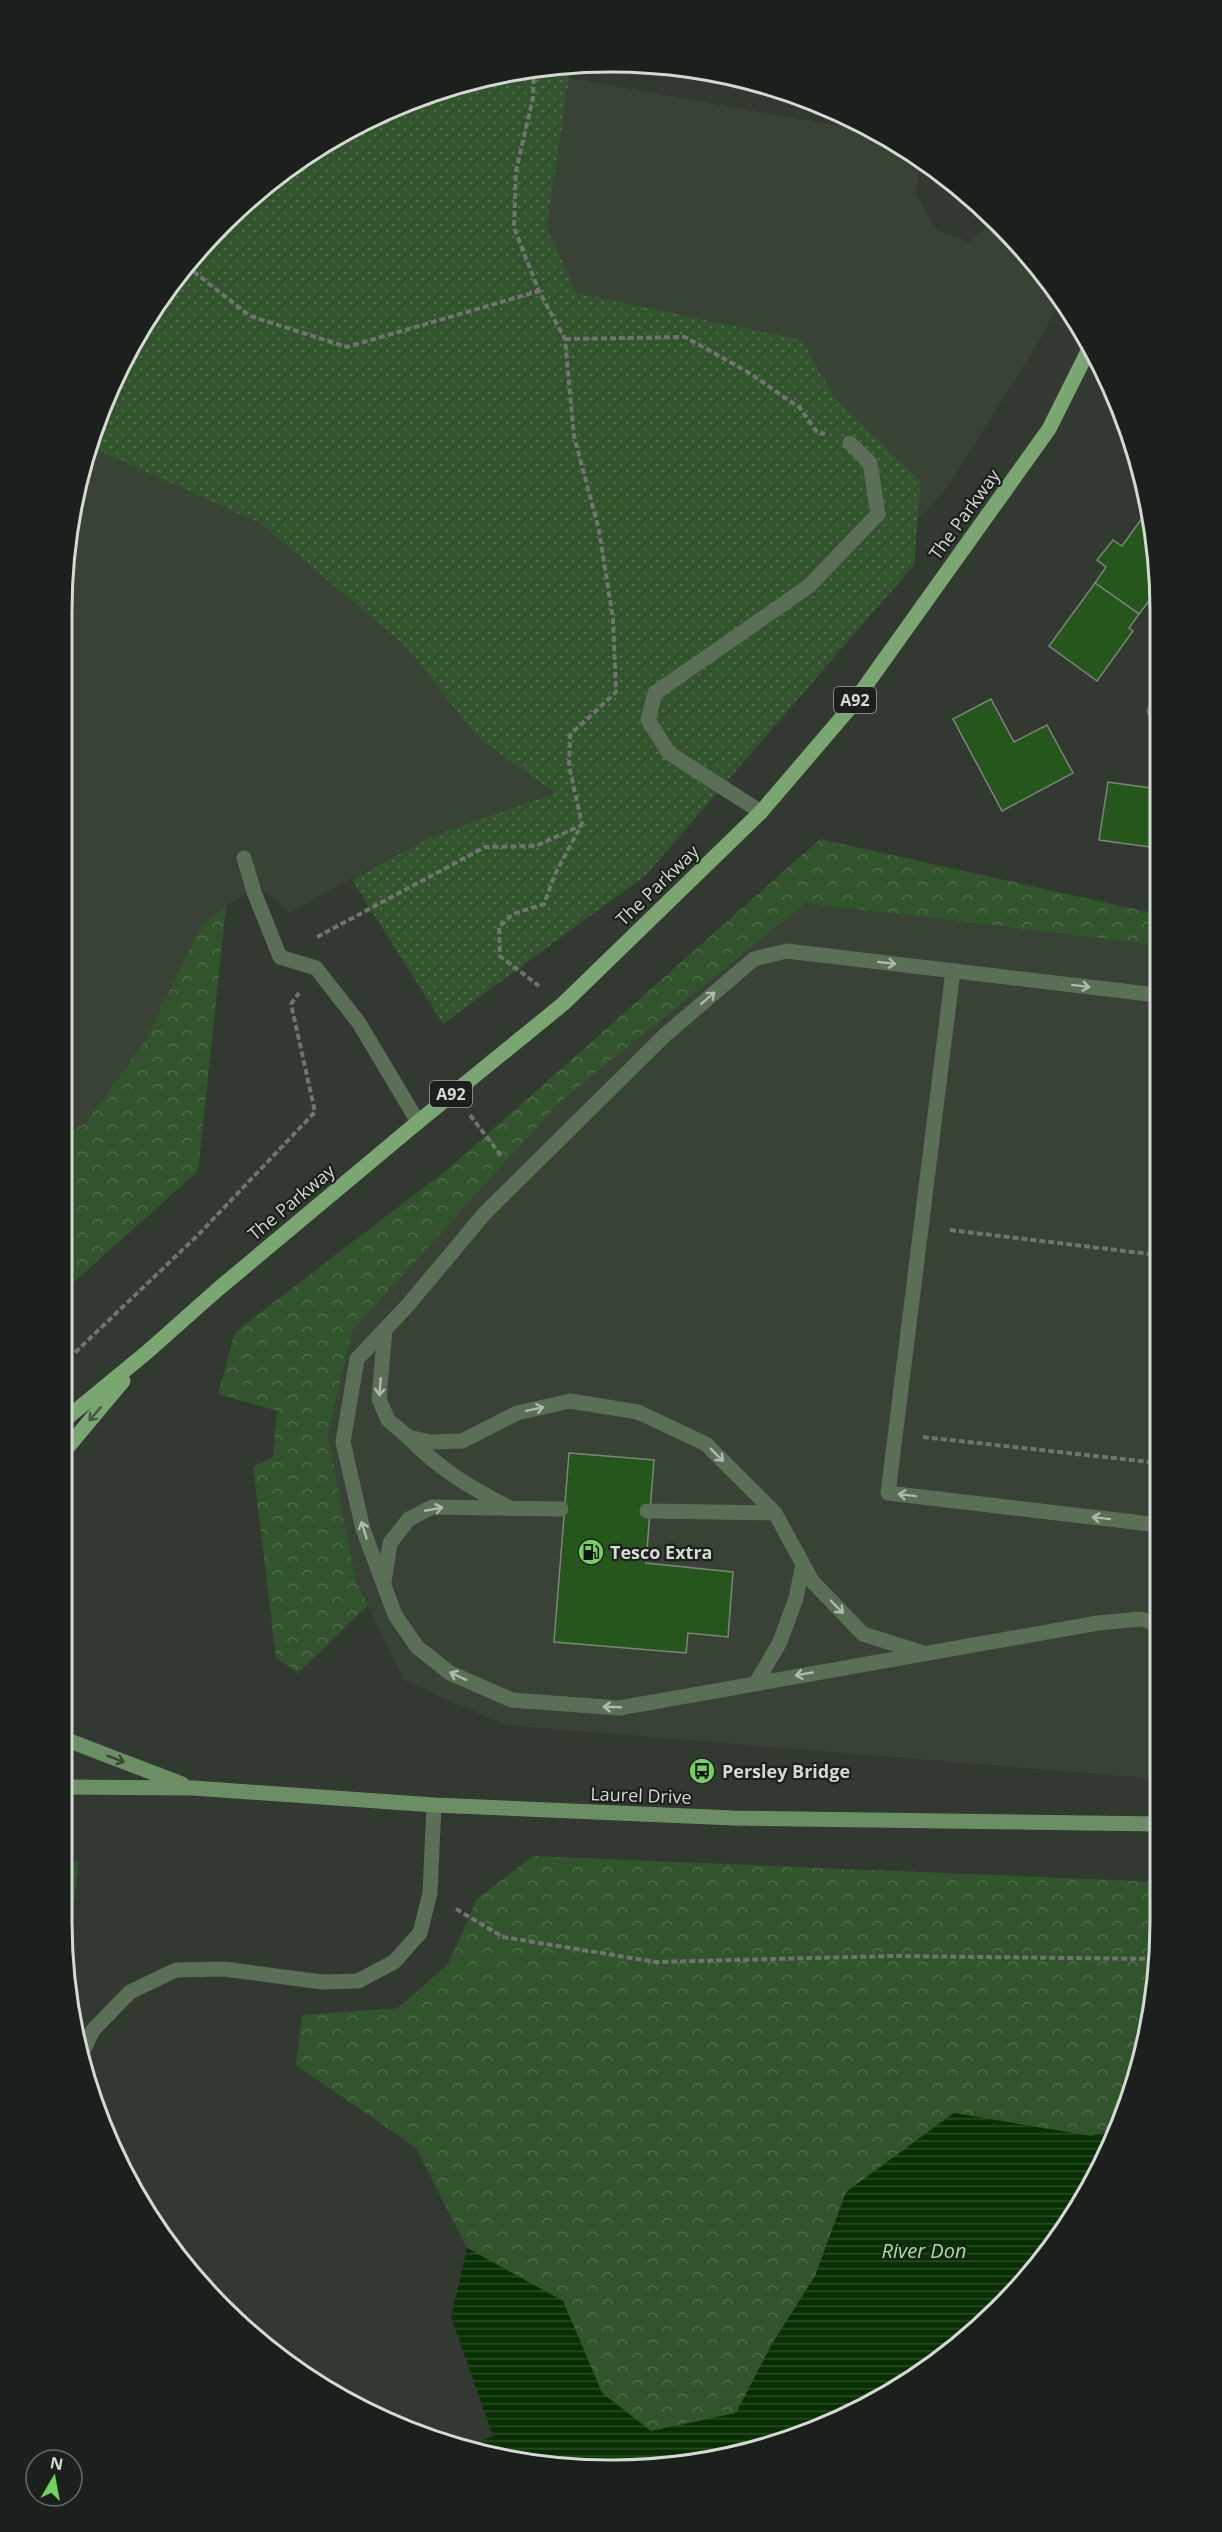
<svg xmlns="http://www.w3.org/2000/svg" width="1222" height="2532" font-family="'Open Sans',sans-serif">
  <defs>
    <pattern id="grass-dots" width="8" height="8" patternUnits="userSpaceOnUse" patternTransform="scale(1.5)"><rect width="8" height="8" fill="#32542c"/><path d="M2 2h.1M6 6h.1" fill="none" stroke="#4f6c4a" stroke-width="1.8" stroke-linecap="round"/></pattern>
    <pattern id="forest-crowns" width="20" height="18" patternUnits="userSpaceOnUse" patternTransform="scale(1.5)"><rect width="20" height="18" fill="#32542c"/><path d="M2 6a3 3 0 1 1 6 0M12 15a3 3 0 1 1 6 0" fill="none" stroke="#4f6c4a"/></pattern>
    <pattern id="water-rules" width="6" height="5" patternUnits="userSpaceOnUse" patternTransform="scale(1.5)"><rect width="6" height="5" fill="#082f02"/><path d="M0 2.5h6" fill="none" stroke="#2b4d26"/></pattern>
  </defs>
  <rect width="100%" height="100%" fill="#323931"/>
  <!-- built -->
  <g fill="#384336">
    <path d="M569,78l303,54 48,29 -4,33 20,36 33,12 17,-15 14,3 47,47 14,23 -24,45 -91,144 -28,31 3,-40 -88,-85 -31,-55 -226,-47 -29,-67z"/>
    <path d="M89,446l172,78 144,122 74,93 77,55 -128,44 -140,75 -24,-23 -22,6 -16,10 -25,20 -55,113 -60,84 -24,12v-524l10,-108z"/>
    <path d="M806,903l351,42 3,834 -655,-54 -101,-45 -48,-98 -28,-148 24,-103 208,-229z"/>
  </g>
  <!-- grass -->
  <path fill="url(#grass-dots)" d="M571,65l-24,161 29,67 226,47 31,55 88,86 -7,84 -268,310 -203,149 -91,-144 76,-42 127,-45 -76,-54 -74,-93 -144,-122 -172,-78 14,-46 51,-95 69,-83 83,-68 95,-51 103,-31z"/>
  <!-- forest -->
  <g fill="url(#forest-crowns)">
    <path d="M820,839l337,75v31l-351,-42 -246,199 -208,229 -24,103 28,148 12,23 -70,68 -22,-15 -23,-192 20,-9 4,-46 -59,-17 17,-62 214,-164z"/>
    <path d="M226,906l-28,265 -136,122v-158l24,-12 60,-84 55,-113z"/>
    <path d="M533,1856l627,26v39l-10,108 -30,99 -29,8 -138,-23 -106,79 -32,84 -43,68 -35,69 -86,18 -49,-38 -39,-92 -96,-53 -51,-100 -120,-83 6,-50 96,-7 50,-44 29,-65z"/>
    <path d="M62,1860l17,1 -10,82 -4,1 -3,-23z"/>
  </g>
  <!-- water -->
  <path fill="url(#water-rules)" d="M954,2113l137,23 29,-8 -96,156 -79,73 -91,57 -172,52 -179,-6 -35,-14 25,-10 -42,-119 16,-69 96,53 39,92 49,38 85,-18 36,-69 43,-68 31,-84z"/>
  <!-- building -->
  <g fill="#25571c" stroke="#7d857b" stroke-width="1.5">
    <path d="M1148,510l8,29v65l-7,-3 -10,13 -44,-31 11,-16 -9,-7 16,-20 9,6z"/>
    <path d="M1095,583l44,31 -10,14 4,3 -36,50 -48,-35z"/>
    <path d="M991,699l23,43 33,-17 26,48 -71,38 -49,-92z"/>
    <path d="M1108,782l49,7v59l-58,-8z"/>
    <path d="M569,1453l85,7 -8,103 87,9 -5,65 -40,-4 -2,20 -132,-11z"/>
  </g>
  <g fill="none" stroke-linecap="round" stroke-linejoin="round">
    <!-- path -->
    <g stroke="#6f756e" stroke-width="4" stroke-dasharray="6 3" stroke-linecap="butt">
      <path d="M534,69l-1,29 -17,73 -2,57 25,63 26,48 9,97 25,94 14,89 3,73 -46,43 -1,31 13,58 -27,50 -11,30 -31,10 -14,13 1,29 39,30"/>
      <path d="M188,265l1,3 61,48 97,31 192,-56"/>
      <path d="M565,339l120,-2 63,35 52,36 17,24 8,2"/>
      <path d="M317,937l168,-90 51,-1 46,-21"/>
      <path d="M470,1115l32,42"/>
      <path d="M950,1230l208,25"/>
      <path d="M62,1365l136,-130 117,-123 -24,-108 8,-11"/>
      <path d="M923,1437l236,26"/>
      <path d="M456,1909l47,28 153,25 236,-6 265,3"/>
    </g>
    <!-- lane -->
    <g stroke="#5a6f56" stroke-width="15">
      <path d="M761,812l-92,-59 -21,-33 7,-27 154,-107 69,-72 -8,-51 -20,-20"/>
      <path d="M244,858l10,34 26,65 36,11 43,55 59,99"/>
      <path d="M953,971l-65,522 271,32"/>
      <path d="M1157,995l-370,-44 -33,8 -90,77 -179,177 -77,92 -51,54 -14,83 20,87 32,86 22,32 33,26 62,27 107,8 479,-85 43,-4 18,6"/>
      <path d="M385,1329l-6,70 9,21 20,17 22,5 32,-1 55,-28 53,-12 68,11 68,32 69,69 37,68 51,53 57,18"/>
      <path d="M408,1437c30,31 61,50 100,70"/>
      <path d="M647,1511l128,2"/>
      <path d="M384,1582l6,-39 19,-24 23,-12 129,2"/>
      <path d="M756,1683l24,-41 16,-44 7,-34"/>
      <path d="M83,2051l10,-21 37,-38 46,-22 48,-1 98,13 36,-1 36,-19 26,-29 10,-40 4,-88"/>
    </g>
    <!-- street -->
    <path stroke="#5a6f56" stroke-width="15" d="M1154,711h2"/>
    <!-- secondary -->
    <g stroke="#6c8e65" stroke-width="15">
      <path d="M62,1738l120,46"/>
      <path d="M62,1787l131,1 241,17 300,13 426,6"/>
    </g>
    <!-- primary -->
    <g stroke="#7aa671" stroke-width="15">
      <path d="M62,1422l84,-69 71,-63 201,-168 145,-118 198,-192 88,-103 200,-280 40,-80"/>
      <path d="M62,1454l61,-73"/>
    </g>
  </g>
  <!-- one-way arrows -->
  <defs><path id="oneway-shaft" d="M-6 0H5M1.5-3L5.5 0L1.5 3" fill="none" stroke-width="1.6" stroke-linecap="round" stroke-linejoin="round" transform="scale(1.5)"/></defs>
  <g stroke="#afb9ae">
    <use href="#oneway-shaft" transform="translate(887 963) rotate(7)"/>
    <use href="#oneway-shaft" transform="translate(1081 986) rotate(7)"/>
    <use href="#oneway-shaft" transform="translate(708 998) rotate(-41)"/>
    <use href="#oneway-shaft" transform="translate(380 1387) rotate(95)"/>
    <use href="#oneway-shaft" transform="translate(535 1409) rotate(-12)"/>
    <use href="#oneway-shaft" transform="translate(717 1455) rotate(45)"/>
    <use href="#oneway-shaft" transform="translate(907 1495) rotate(-173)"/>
    <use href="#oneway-shaft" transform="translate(434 1509) rotate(-11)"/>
    <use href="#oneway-shaft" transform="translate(1101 1518) rotate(-173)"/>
    <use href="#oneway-shaft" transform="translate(364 1530) rotate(-107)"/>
    <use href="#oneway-shaft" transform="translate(837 1607) rotate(46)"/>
    <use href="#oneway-shaft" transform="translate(804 1674) rotate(170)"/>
    <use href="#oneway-shaft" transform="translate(458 1676) rotate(-155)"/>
    <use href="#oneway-shaft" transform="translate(612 1707) rotate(-178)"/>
  </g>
  <use stroke="#465c42" href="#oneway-shaft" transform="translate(95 1414) rotate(130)"/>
  <use stroke="#384636" href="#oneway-shaft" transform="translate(116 1759) rotate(21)"/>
  <!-- icons -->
  <defs>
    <g id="fuel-disc" transform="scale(1.35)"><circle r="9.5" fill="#71d35e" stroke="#1c201c"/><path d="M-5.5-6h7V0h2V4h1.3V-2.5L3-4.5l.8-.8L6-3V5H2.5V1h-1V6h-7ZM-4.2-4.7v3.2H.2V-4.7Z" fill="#111"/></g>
    <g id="bus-disc" transform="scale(1.35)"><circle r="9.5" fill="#71d35e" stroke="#1c201c"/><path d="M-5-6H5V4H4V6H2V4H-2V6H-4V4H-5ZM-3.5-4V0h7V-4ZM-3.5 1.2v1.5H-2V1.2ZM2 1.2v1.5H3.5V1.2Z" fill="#111"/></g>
  </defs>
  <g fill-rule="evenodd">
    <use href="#fuel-disc" x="591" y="1552"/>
    <use href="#bus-disc" x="702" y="1771"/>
  </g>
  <g text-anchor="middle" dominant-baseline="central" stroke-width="4.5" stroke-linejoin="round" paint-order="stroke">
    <!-- shield labels -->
    <g fill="#1c201c" stroke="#9da29c" stroke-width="1.5">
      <rect x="834" y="687" width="42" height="26" rx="4.5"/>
      <rect x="430" y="1081" width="42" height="26" rx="4.5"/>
    </g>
    <g font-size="16" font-weight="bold" fill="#d4d9d3">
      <text x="855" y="700">A92</text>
      <text x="451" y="1094">A92</text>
    </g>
    <!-- street labels -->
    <g font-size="18" fill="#d4d9d3" stroke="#1c201c">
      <text transform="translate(964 514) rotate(-54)">The Parkway</text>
      <text transform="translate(657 885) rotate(-44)">The Parkway</text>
      <text transform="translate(291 1202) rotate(-40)">The Parkway</text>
      <text transform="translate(641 1795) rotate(2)">Laurel Drive</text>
    </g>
    <!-- poi labels -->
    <g font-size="18" font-weight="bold" fill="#d4d9d3" stroke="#1c201c" text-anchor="start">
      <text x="610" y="1552">Tesco Extra</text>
      <text x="722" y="1771">Persley Bridge</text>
    </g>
    <!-- water labels -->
    <g font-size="20" font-style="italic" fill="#9fe692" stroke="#1c201c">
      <text x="924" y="2250">River Don</text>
    </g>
  </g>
  <!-- crop -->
  <path d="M0 0H1222V2532H0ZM611 72H611A539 539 0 0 1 1150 611V1921A539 539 0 0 1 611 2460H611A539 539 0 0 1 72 1921V611A539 539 0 0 1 611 72Z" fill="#1c201c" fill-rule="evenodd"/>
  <path fill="none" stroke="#d4d9d3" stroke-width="3" d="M611 72H611A539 539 0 0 1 1150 611V1921A539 539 0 0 1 611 2460H611A539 539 0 0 1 72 1921V611A539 539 0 0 1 611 72Z"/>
  <!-- north arrow -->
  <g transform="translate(54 2478) rotate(10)"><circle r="28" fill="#1c201c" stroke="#666a65" stroke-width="1.5"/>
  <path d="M0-4.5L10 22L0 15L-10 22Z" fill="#71d35e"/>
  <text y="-9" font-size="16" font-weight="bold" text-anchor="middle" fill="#d4d9d3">N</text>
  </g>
</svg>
